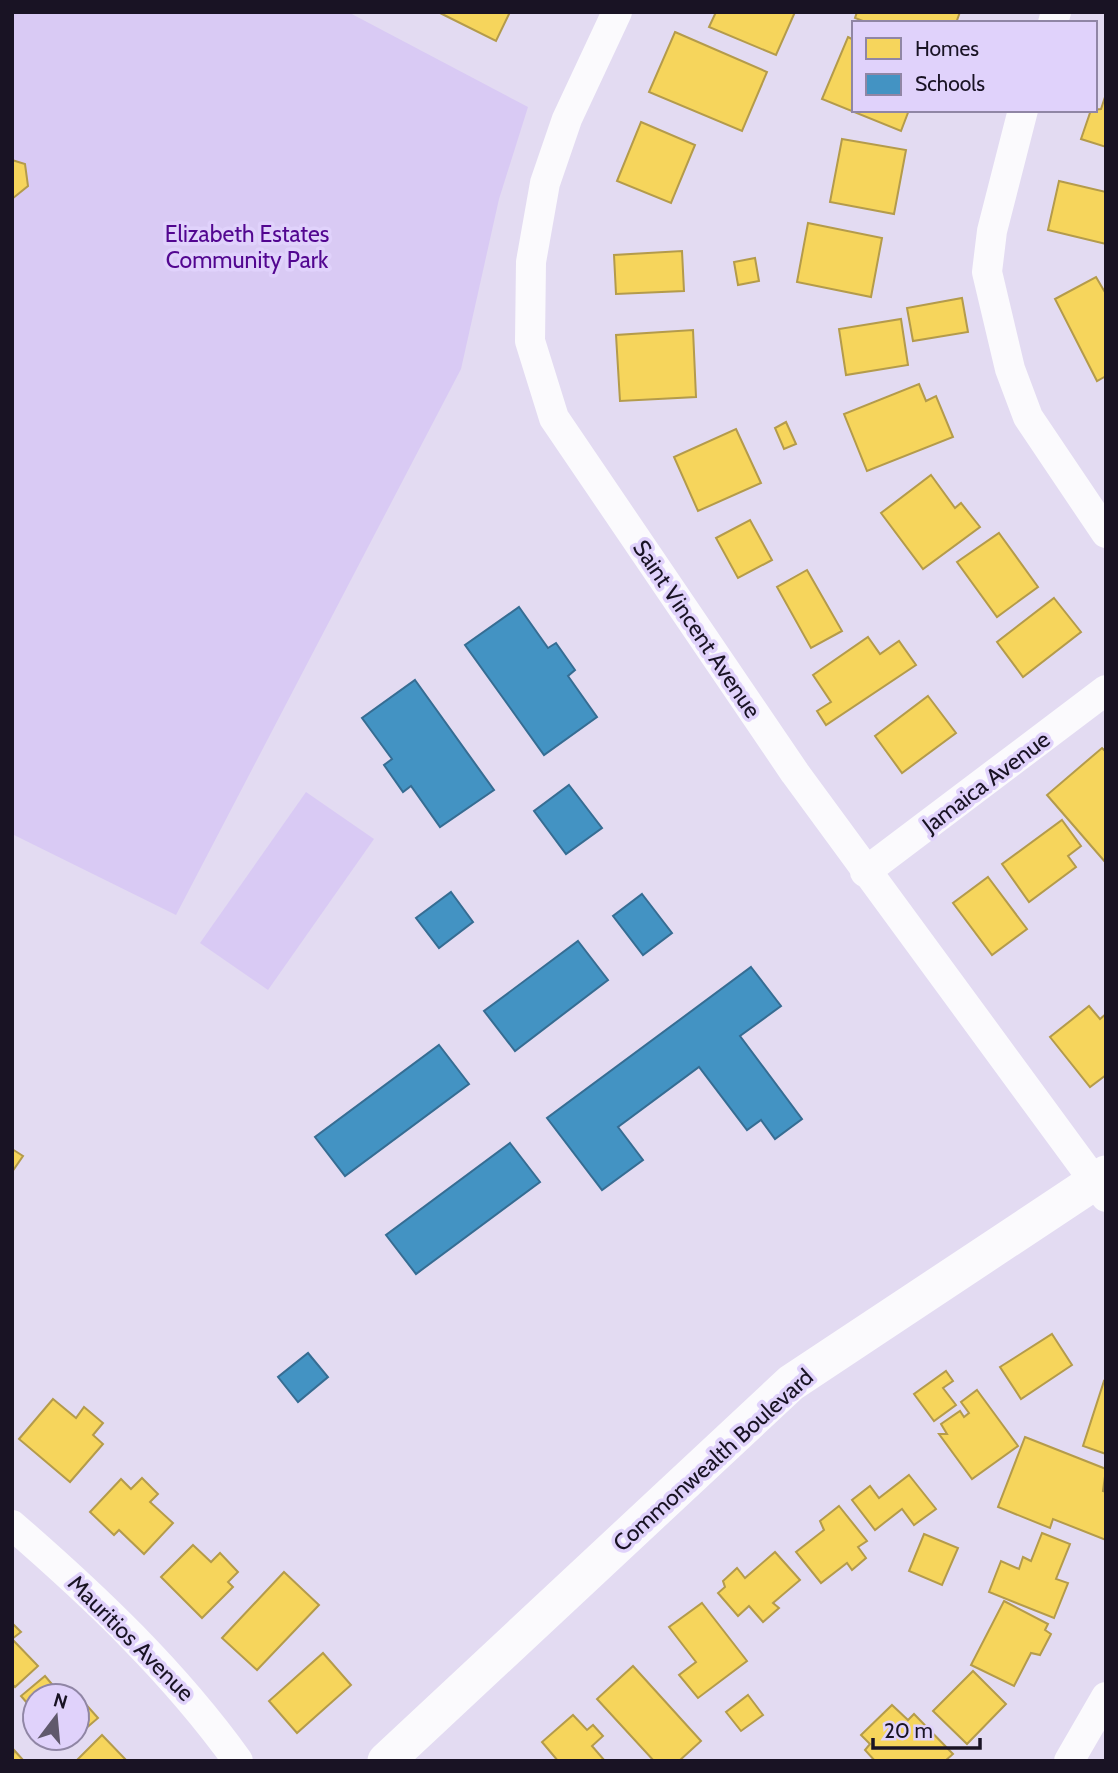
<svg xmlns="http://www.w3.org/2000/svg" width="1118" height="1773" font-family="Cabin,sans-serif">
  <rect width="100%" height="100%" fill="#e3dbf2"/>
  <!-- green -->
  <g fill="#d9caf4">
    <path d="M12,12h336l180,95 -29,92 -38,170 -285,546 -164,-81z"/>
    <path d="M306,792l68,47 -106,151 -68,-47z"/>
  </g>
  <!-- homes -->
  <g fill="#f6d55c" stroke="#b49b4b" stroke-width="2">
    <path d="M438,12h72l-14,29z"/>
    <path d="M716,12h79l-19,43 -67,-28z"/>
    <path d="M857,12h103l-4,11h-88l-13,-5z"/>
    <path d="M675,32l92,40 -25,59 -93,-39z"/>
    <path d="M848,37l6,3v70h55l-8,21 -79,-32z"/>
    <path d="M1106,94v53l-25,-8 10,-29 10,-1z"/>
    <path d="M641,122l54,23 -24,58 -54,-22z"/>
    <path d="M842,139l64,11 -12,64 -64,-12z"/>
    <path d="M12,160l13,4 3,22 -16,13z"/>
    <path d="M1059,181l47,11v52l-58,-14z"/>
    <path d="M808,223l74,15 -11,59 -74,-15z"/>
    <path d="M682,251l2,40 -68,3 -2,-39z"/>
    <path d="M755,258l4,23 -21,4 -4,-23z"/>
    <path d="M1096,277l10,17v82l-9,5 -42,-82z"/>
    <path d="M962,298l6,34 -55,9 -6,-33z"/>
    <path d="M901,319l7,46 -62,10 -7,-46z"/>
    <path d="M693,330l3,67 -76,4 -4,-66z"/>
    <path d="M919,384l7,17 10,-5 17,41 -86,34 -23,-57z"/>
    <path d="M786,422l10,22 -12,5 -9,-21z"/>
    <path d="M736,429l25,54 -63,28 -24,-54z"/>
    <path d="M931,475l24,33 6,-5 19,24 -57,42 -42,-56z"/>
    <path d="M750,520l22,40 -34,18 -22,-40z"/>
    <path d="M999,533l39,54 -41,30 -40,-55z"/>
    <path d="M807,570l35,61 -31,17 -34,-61z"/>
    <path d="M1054,598l27,34 -58,45 -26,-35z"/>
    <path d="M868,637l12,17 19,-13 17,24 -90,60 -9,-14 14,-9 -18,-27z"/>
    <path d="M928,696l28,37 -54,40 -27,-37z"/>
    <path d="M1102,748l4,4v111l-59,-68z"/>
    <path d="M1062,820l19,26 -13,10 8,11 -47,35 -27,-38z"/>
    <path d="M988,877l39,52 -35,26 -39,-52z"/>
    <path d="M1089,1006l11,13 6,-5v61l-16,12 -40,-50z"/>
    <path d="M12,1149l11,7 -11,16z"/>
    <path d="M1052,1334l20,31 -51,34 -21,-32z"/>
    <path d="M946,1371l7,10 -10,7 13,17 -22,16 -20,-27z"/>
    <path d="M1104,1381l2,1v72l-23,-8z"/>
    <path d="M977,1390l41,56 -46,33 -33,-45h8l-6,-10 19,-13 4,6 5,-4 -8,-11z"/>
    <path d="M53,1399l23,19 8,-11 19,16 -10,12 10,9 -33,38 -51,-43z"/>
    <path d="M1025,1437l81,32 -3,22 3,1v48l-53,-21 -3,9 -52,-21z"/>
    <path d="M909,1475l27,34 -22,16 -12,-16 -27,21 -23,-30 18,-14 9,12z"/>
    <path d="M142,1478l16,16 -8,8 23,21 -29,31 -25,-24 -5,5 -24,-23 31,-33 10,10z"/>
    <path d="M839,1506l28,35 -9,6 8,11 -14,12 -5,-7 -26,20 -25,-31 28,-22 -4,-9z"/>
    <path d="M1042,1533l28,11 -14,35 12,4 -14,35 -65,-26 12,-31 18,8 4,-12 8,4z"/>
    <path d="M924,1534l34,14 -16,37 -33,-14z"/>
    <path d="M193,1545l18,17 9,-9 18,19 -10,10 5,5 -31,31 -41,-41z"/>
    <path d="M775,1552l25,28 -27,23 6,5 -16,14 -14,-16 -11,10 -20,-23 7,-6 -2,-6 14,-13 8,10z"/>
    <path d="M284,1572l35,33 -62,65 -35,-32z"/>
    <path d="M1004,1601l44,23 -3,6 6,4 -11,21 -9,-2 -17,33 -43,-21z"/>
    <path d="M702,1603l45,58 -49,37 -19,-23 17,-13 -27,-35z"/>
    <path d="M12,1623l9,9 -9,7z"/>
    <path d="M12,1639l26,27 -23,21 -3,-3z"/>
    <path d="M323,1653l28,32 -54,48 -28,-32z"/>
    <path d="M633,1666l68,75 -22,20h-25l-57,-62z"/>
    <path d="M973,1671l33,33 -39,40 -34,-33z"/>
    <path d="M45,1676l17,20h-27v16l-14,-16z"/>
    <path d="M748,1695l15,20 -22,16 -15,-19z"/>
    <path d="M81,1699l17,19 -21,18v-34z"/>
    <path d="M892,1705l16,15 6,-6 39,40 -8,7h-70l-10,-11 5,-6 -9,-9z"/>
    <path d="M573,1715l14,15 6,-5 10,11 -11,10 13,15h-47l-16,-19z"/>
    <path d="M102,1735l25,26h-51z"/>
    <path d="M58,1738h16l-9,8z"/>
    <path d="M14,1750l10,11h-12z"/>
  </g>
  <!-- schools -->
  <g fill="#4393c3" stroke="#366d93" stroke-width="2">
    <path d="M519,607l29,41 8,-5 19,27 -7,6 29,41 -53,38 -79,-110z"/>
    <path d="M415,680l79,110 -54,37 -29,-41 -8,6 -19,-27 8,-6 -30,-41z"/>
    <path d="M569,785l33,43 -36,26 -32,-43z"/>
    <path d="M451,892l22,30 -34,26 -23,-30z"/>
    <path d="M642,894l30,39 -29,22 -30,-39z"/>
    <path d="M578,941l30,39 -93,71 -31,-40z"/>
    <path d="M751,967l30,39 -41,30 62,83 -27,20 -14,-19 -14,10 -48,-63 -81,60 25,33 -41,30 -55,-72z"/>
    <path d="M439,1045l30,39 -124,92 -30,-39z"/>
    <path d="M510,1143l30,39 -124,92 -30,-39z"/>
    <path d="M308,1353l20,24 -30,25 -20,-25z"/>
  </g>
  <g fill="none" stroke-linecap="round" stroke-linejoin="round">
    <!-- minor -->
    <g stroke="#fbfafd" stroke-width="30">
      <path d="M617,12l-50,107 -22,64 -14,79 -1,79 24,77 241,355 311,424"/>
      <path d="M1053,23l3,-11"/>
      <path d="M1023,110l-31,121 -5,41 23,97 18,48 78,116"/>
      <path d="M865,872l241,-182"/>
      <path d="M12,1525c83,72 162,147 226,236"/>
      <path d="M1069,1761l37,-64"/>
    </g>
    <!-- tertiary -->
    <path stroke="#fbfafd" stroke-width="37" d="M386,1761l405,-378 315,-209"/>
  </g>
  <g text-anchor="middle" dominant-baseline="central" stroke-width="7" stroke-linejoin="round" paint-order="stroke">
    <!-- park labels -->
    <g font-size="23" fill="#520690" stroke="#e0d2fb">
      <text x="247" y="234">Elizabeth Estates<tspan x="247" dy="26">Community Park</tspan></text>
    </g>
    <!-- street labels -->
    <g font-size="23" fill="#191324" stroke="#e0d2fb">
      <text transform="translate(697 629) rotate(56)">Saint Vincent Avenue</text>
      <text transform="translate(986 782) rotate(-37)">Jamaica Avenue</text>
      <text transform="translate(713 1460) rotate(-42)">Commonwealth Boulevard</text>
      <text transform="translate(131 1638) rotate(45)">Mauritios Avenue</text>
    </g>
  </g>
  <!-- border -->
  <rect width="1118" height="1773" fill="none" stroke="#191324" stroke-width="28"/>
  <!-- legend -->
  <rect x="852" y="21" width="245" height="91" fill="#e0d2fb" stroke="#9086a5" stroke-width="2"/>
  <rect x="866" y="38" width="35" height="21" fill="#f6d55c" stroke="#9086a5" stroke-width="2"/>
  <text x="915" y="56" font-size="21" fill="#191324">Homes</text>
  <rect x="866" y="74" width="35" height="21" fill="#4393c3" stroke="#9086a5" stroke-width="2"/>
  <text x="915" y="91" font-size="21" fill="#191324">Schools</text>
  <!-- north arrow -->
  <g transform="translate(56 1717) rotate(16)"><circle r="33" fill="#e0d2fb" stroke="#9086a5" stroke-width="2"/>
  <path d="M0-5L12 26L0 18L-12 26Z" fill="#60596c"/>
  <text y="-10" font-size="19" font-weight="bold" text-anchor="middle" fill="#191324">N</text>
  </g>
  <!-- scale -->
  <path d="M873 1738v10h107v-10" fill="none" stroke="#191324" stroke-width="3.5"/>
  <text x="884" y="1738" font-size="21" fill="#191324" stroke="#e0d2fb" stroke-width="5" paint-order="stroke">20 m</text>
</svg>
